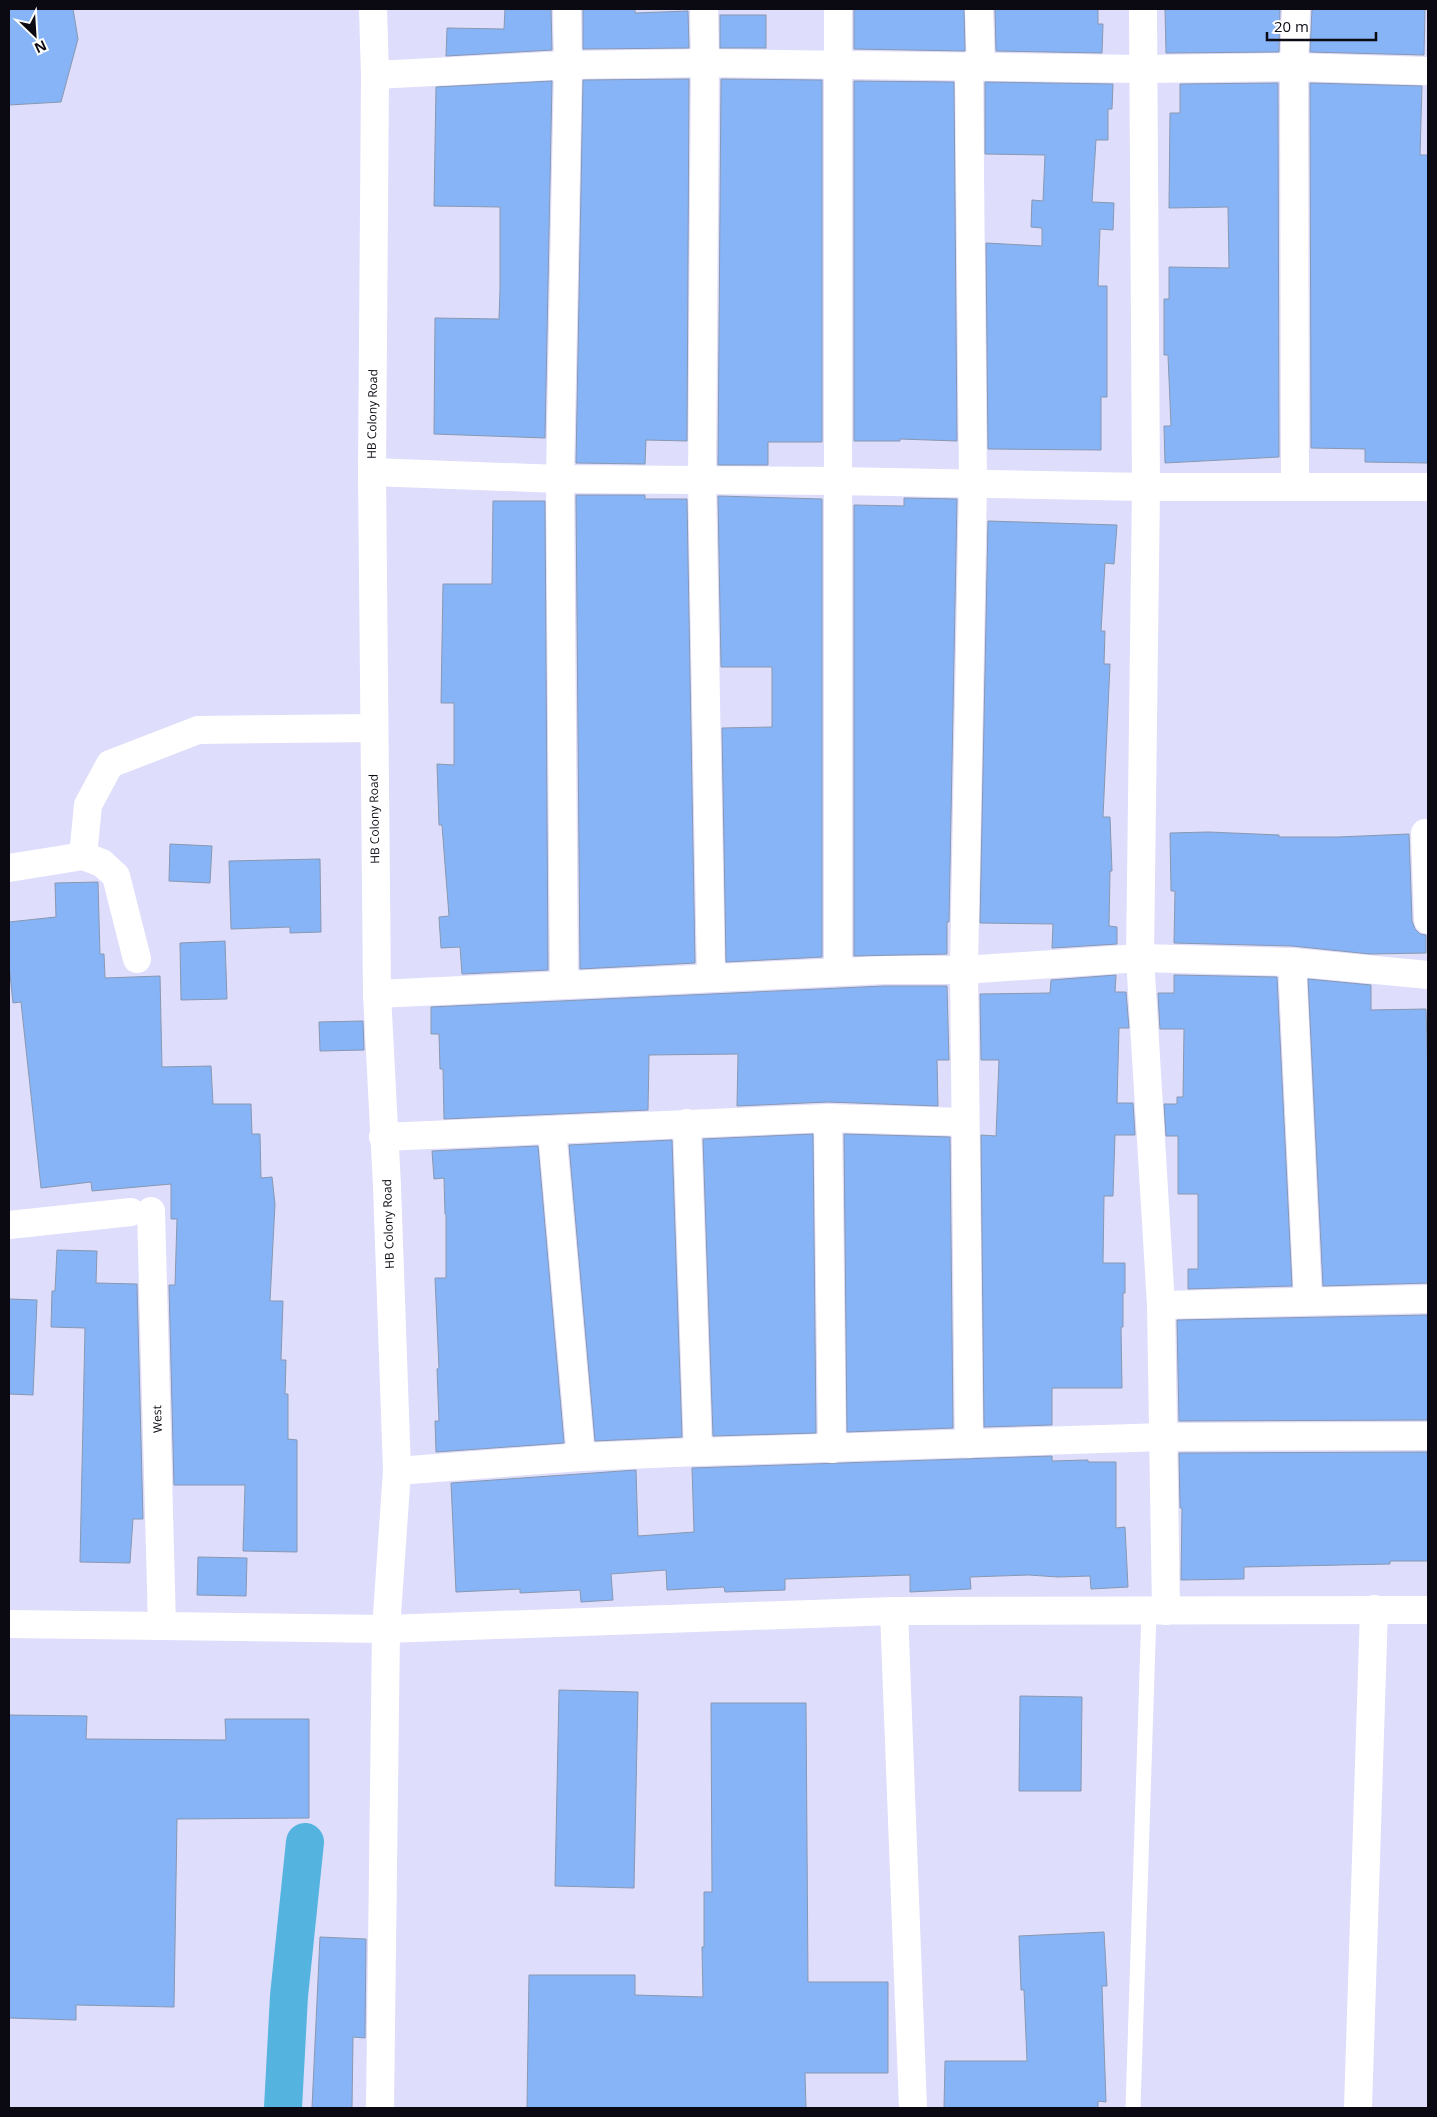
<svg xmlns="http://www.w3.org/2000/svg" width="1437" height="2117" font-family="'Open Sans',sans-serif">
  <rect width="100%" height="100%" fill="#deddfb"/>
  <g fill="none" stroke-linecap="round" stroke-linejoin="round">
    <!-- canal -->
    <path stroke="#54b4df" stroke-width="38" d="M283,2108l6,-112 16,-154"/>
  </g>
  <!-- building -->
  <g fill="#87b4f7" stroke="#8898b1">
    <path d="M9,9h64l5,30 -17,63 -52,3z"/>
    <path d="M505,9h46l1,41 -106,6 1,-28 57,1z"/>
    <path d="M583,9h52v4l53,-2 1,37 -106,1z"/>
    <path d="M854,9h110l1,42 -111,-2z"/>
    <path d="M995,9h103v15h5l-1,29 -106,-2z"/>
    <path d="M1165,9h115l-1,43 -113,1z"/>
    <path d="M1312,9h113l-1,46 -114,-3z"/>
    <rect x="720" y="15" width="46" height="33"/>
    <path d="M689,79l-2,362 -41,-1 -1,24 -69,-1 7,-383z"/>
    <path d="M721,79l101,1v362h-54v23h-50z"/>
    <path d="M552,81l-7,357 -111,-4 1,-116 64,1 1,-29v-83l-66,-1 2,-119z"/>
    <path d="M854,81l100,1 3,359 -57,-2v2h-46z"/>
    <path d="M985,82l128,2 -1,25h-4v31h-12l-4,62 22,1 -1,27 -13,-1 -2,57h9v111h-6v53l-113,-1 -2,-206 56,3v-18l-11,-1 1,-27 11,1 2,-46 -60,-1z"/>
    <path d="M1278,83l1,374 -114,6 -1,-37h7l-3,-71h-4v-56h5v-32l60,1 -1,-61 -59,1 1,-95h10v-29z"/>
    <path d="M1310,83l112,3 -2,69h8v308l-63,-1v-13l-54,-1z"/>
    <path d="M576,495h69v4h42l8,464 -115,6z"/>
    <path d="M718,496l104,3v458l-96,5 -4,-234 50,-1v-60h-51z"/>
    <path d="M904,498l53,1 -8,423h-2v32l-93,2v-451l50,1z"/>
    <path d="M493,501h52l3,469 -86,4 -2,-27 -19,1 -2,-31 10,-1 -7,-91h-3l-2,-61 17,1v-62h-13l2,-119h49z"/>
    <path d="M988,521l129,4 -3,39 -9,-1 -4,68h4l-1,33h6l-7,153h7l2,54h-2l-1,55 8,1v17l-65,4 1,-24 -73,-1z"/>
    <path d="M1209,832l70,3v2h59l71,-3 3,87 3,8 5,5 6,1v18l-56,1 -78,-8 -118,-3 1,-52h-4l-1,-58z"/>
    <path d="M170,844l42,2 -2,37 -41,-2z"/>
    <path d="M320,859l1,73 -31,1v-6l-59,2 -2,-68z"/>
    <path d="M98,882l2,72h4l1,24 55,-2 2,91 49,-1 2,38h38l1,30h8l1,44 11,-1 3,27 -5,97h13l-2,59h5l-1,34h3v45l9,1v112l-54,-1 2,-66h-71l-5,-200h6l2,-66h-6v-35l-79,7 -1,-9 -50,6 -20,-186 -8,1 -4,-38v-43l47,-5 -1,-34z"/>
    <path d="M225,941l2,58 -46,1 -1,-57z"/>
    <path d="M1116,975l-1,17h11l3,36h-10l-2,75h16l2,32h-20l-2,61h-9l-1,67h22v30h-2v34h-2l1,61h-70v37l-68,2 -3,-292 15,1 3,-76h-18l-1,-66 70,-1 1,-13z"/>
    <path d="M1174,975l103,2 15,309 -104,3v-20h10v-75h-20v-58h-12l-2,-32h13v-7h6l1,-68h-24l-2,-36h16z"/>
    <path d="M1308,979l63,6v25l55,-1 2,67v207l-105,3z"/>
    <path d="M884,986h63l2,74h-12l1,46 -110,-4 -91,4 1,-52 -89,1 -1,55 -204,9 -1,-50h-3l-1,-35h-8v-27z"/>
    <path d="M363,1021l1,29 -44,1 -1,-29z"/>
    <path d="M813,1134l3,299 -103,3 -10,-297z"/>
    <path d="M844,1134l106,3 3,291 -106,4z"/>
    <path d="M672,1140l10,297 -87,4 -26,-296z"/>
    <path d="M538,1146l26,297 -128,9 -1,-31h4l-2,-52 2,-1 -4,-90h11v-64h-1l-1,-36 -10,1 -2,-28z"/>
    <path d="M57,1250l40,1 -1,32 41,1 6,235h-10l-3,44 -50,-1 5,-234 -34,-1 1,-36h3z"/>
    <path d="M9,1299l28,1 -4,95 -24,-1z"/>
    <path d="M1428,1315v105l-249,1 -2,-101z"/>
    <path d="M1428,1452v109h-38v3l-146,3v12l-63,1 1,-72h-2l-1,-55z"/>
    <path d="M1052,1456v5l36,-1v2h28v66l9,-1 3,60 -37,2 -1,-13 -32,1 -29,-2 -59,2 1,12 -61,3v-17l-125,4v11l-60,2 -1,-5 -57,3 -1,-20 -55,4 2,26 -32,2 -1,-12 -60,3v-4l-64,3 -5,-109 185,-13 2,66 56,-4 -2,-64z"/>
    <path d="M198,1557l49,1 -1,38 -49,-1z"/>
    <path d="M559,1690l79,2 -4,196 -79,-2z"/>
    <path d="M1020,1696l62,1 -1,94h-62z"/>
    <path d="M711,1703h95l2,279h80v91h-83l1,35h-279l2,-133h106v20l68,2 -1,-50h2v-55h8z"/>
    <path d="M9,1715l78,1 -1,23 140,1 -1,-21h84v99l-132,1 -3,188 -98,-2v15l-67,-2z"/>
    <path d="M1104,1932l3,54h-5l4,116 -8,-1v7h-154l1,-47h82l-3,-71h-3l-2,-54z"/>
    <path d="M320,1937l46,2 -1,99 -12,-1 -1,71h-40z"/>
  </g>
  <g fill="none" stroke-linecap="round" stroke-linejoin="round">
    <!-- service -->
    <path stroke="#fff" stroke-width="15" d="M1133,2108l16,-497"/>
    <!-- minor -->
    <g stroke="#fff" stroke-width="28">
      <path d="M704,9l1,54 -3,418 9,496"/>
      <path d="M979,9l2,58"/>
      <path d="M1143,9l3,478 -6,471 21,347 5,306"/>
      <path d="M969,66l4,418 -9,486 5,474"/>
      <path d="M375,75l193,-10 137,-2 439,6 150,-2 134,4"/>
      <path d="M372,472l188,7 277,2 309,6h282"/>
      <path d="M1295,487l-1,-420 2,-58"/>
      <path d="M1425,833l3,87"/>
      <path d="M83,856l5,-51 22,-41 88,-34 175,-2"/>
      <path d="M9,868l74,-12 19,7 14,13 21,83"/>
      <path d="M1292,962l16,339"/>
      <path d="M838,972v-963"/>
      <path d="M564,984l-4,-505 8,-414 -1,-56"/>
      <path d="M377,994l507,-24h80l176,-12 152,4 136,13"/>
      <path d="M828,1118l4,331"/>
      <path d="M687,1123l11,329"/>
      <path d="M552,1130l29,327"/>
      <path d="M383,1137l445,-19 137,4"/>
      <path d="M151,1211l11,415"/>
      <path d="M9,1225l122,-13"/>
      <path d="M1161,1305l267,-6"/>
      <path d="M397,1471l184,-14 117,-5 466,-15 264,-1"/>
      <path d="M894,1611l19,497"/>
      <path d="M380,2108l6,-479"/>
      <path d="M1358,2108l16,-499"/>
    </g>
    <!-- tertiary -->
    <g stroke="#fff" stroke-width="28">
      <path d="M373,9l2,66 -3,397 5,522 10,192 10,285 -11,158"/>
      <path d="M9,1624l377,5 508,-18 534,-1"/>
    </g>
  </g>
  <g text-anchor="middle" dominant-baseline="central" stroke-width="4.5" stroke-linejoin="round" paint-order="stroke">
    <!-- street labels -->
    <g font-size="12" fill="#0b0a13" stroke="#fff">
      <text transform="translate(372 414) rotate(-89)">HB Colony Road</text>
      <text transform="translate(374 819) rotate(-91)">HB Colony Road</text>
      <text transform="translate(388 1224) rotate(-92)">HB Colony Road</text>
      <text transform="translate(157 1419) rotate(-92)">West</text>
    </g>
  </g>
  <!-- border -->
  <rect width="1437" height="2117" fill="none" stroke="#0b0a13" stroke-width="20"/>
  <!-- north arrow -->
  <g transform="translate(35 35) rotate(155)" stroke="#ffffff" stroke-width="4" paint-order="stroke">
  <path d="M0-4L9 19L0 12L-9 19Z" fill="#0b0a13"/>
  <text y="-8" font-size="14" font-weight="bold" text-anchor="middle" fill="#0b0a13">N</text>
  </g>
  <!-- scale -->
  <path d="M1267 32v8h109v-8" fill="none" stroke="#0b0a13" stroke-width="2.5"/>
  <text x="1274" y="32" font-size="15" fill="#0b0a13" stroke="#ffffff" stroke-width="4" paint-order="stroke">20 m</text>
</svg>
